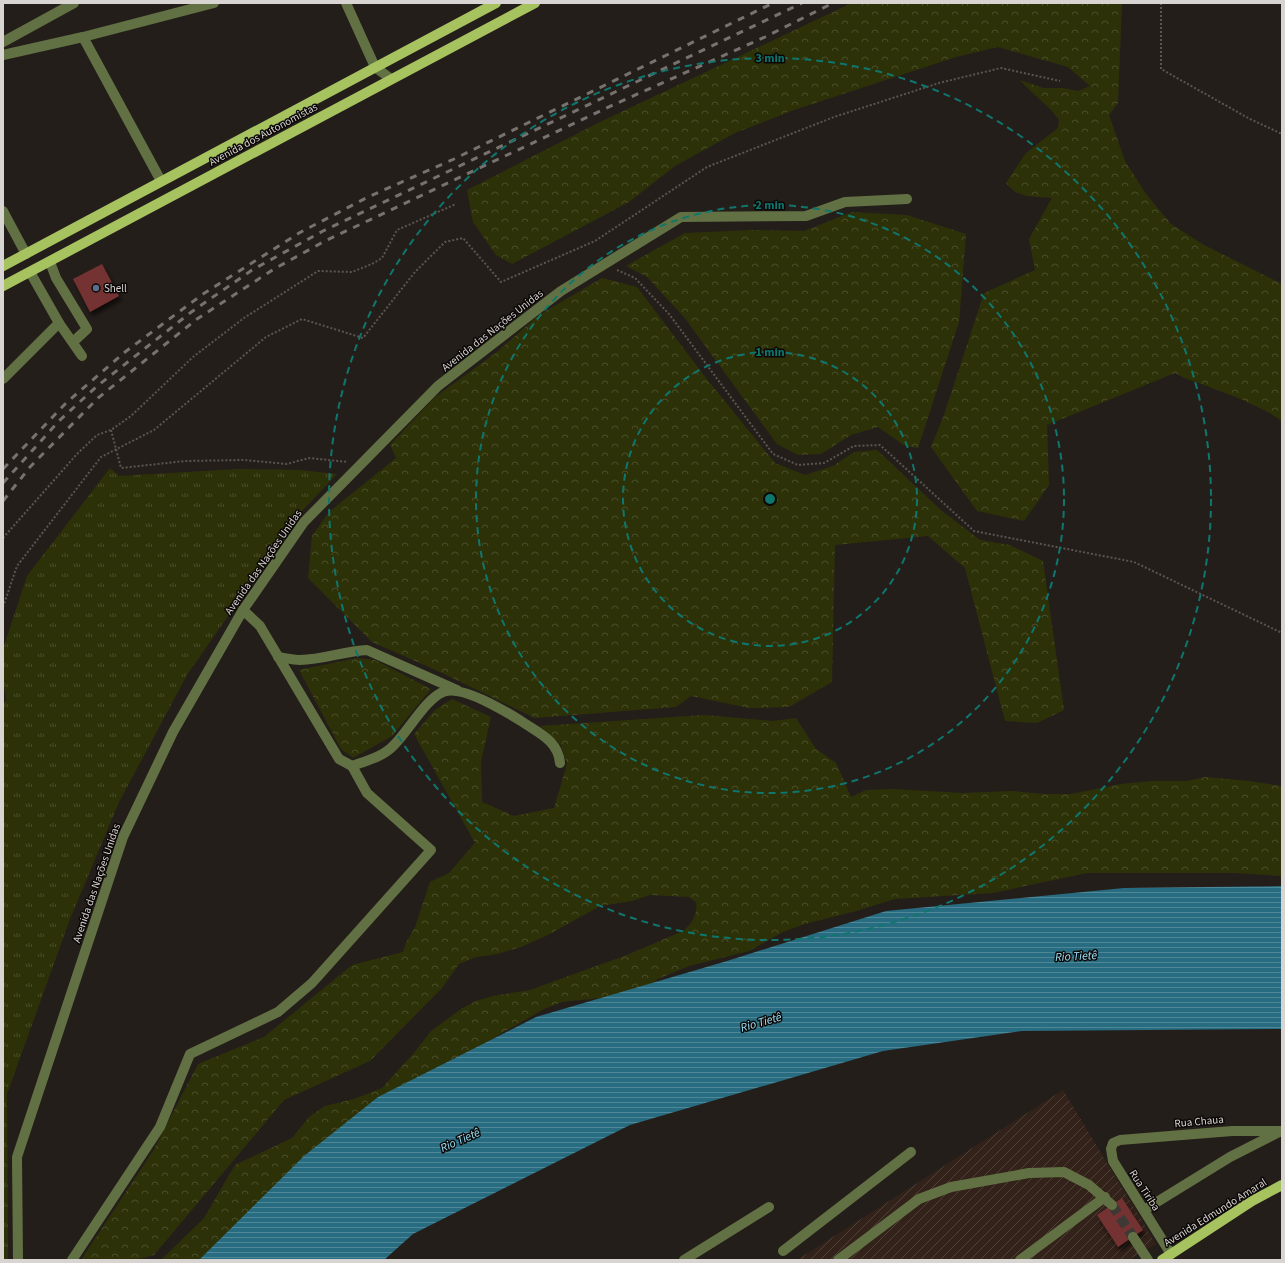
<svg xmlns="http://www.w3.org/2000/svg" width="1285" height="1263" font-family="'Source Sans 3',sans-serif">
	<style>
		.industrial { fill: url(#industrial-furrows) }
		.grass { fill: url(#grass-tufts) }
		.forest { fill: url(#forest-crowns) }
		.water { fill: url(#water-rules) }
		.building { fill: #743131; filter: url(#shadow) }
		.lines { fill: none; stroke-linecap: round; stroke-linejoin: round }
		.minor-tunnel { stroke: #3f3935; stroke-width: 10; stroke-dasharray: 10 5; stroke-linecap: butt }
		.path { stroke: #5b5552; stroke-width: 2; stroke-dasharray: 2 2; stroke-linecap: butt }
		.minor { stroke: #627143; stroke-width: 10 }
		.major { stroke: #a6c360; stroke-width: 10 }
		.rail { stroke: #77726f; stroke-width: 3; stroke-dasharray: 7 7; stroke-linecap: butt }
		.ring { fill: none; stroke: #0f766e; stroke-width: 2; stroke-dasharray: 7 5 }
		.service-dot { fill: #5c6f8a; stroke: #0b0807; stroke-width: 1.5 }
		.labels { text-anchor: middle; stroke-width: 3; stroke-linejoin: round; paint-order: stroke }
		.street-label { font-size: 11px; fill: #d8d4d1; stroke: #0b0807 }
		.poi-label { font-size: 11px; fill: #d8d4d1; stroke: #0b0807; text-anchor: start }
		.water-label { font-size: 12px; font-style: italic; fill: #9de1f8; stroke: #0b0807 }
		.centre { fill: #0f766e; stroke: #0b0807; stroke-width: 2 }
		.ring-label { font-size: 12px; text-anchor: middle; font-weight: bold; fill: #0f766e; stroke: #0b0807; stroke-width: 3; stroke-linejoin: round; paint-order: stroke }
	</style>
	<defs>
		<pattern id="industrial-furrows" width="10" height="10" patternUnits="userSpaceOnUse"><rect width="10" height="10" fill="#322219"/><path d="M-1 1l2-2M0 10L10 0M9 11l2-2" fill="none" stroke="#4f4139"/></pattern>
		<pattern id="grass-tufts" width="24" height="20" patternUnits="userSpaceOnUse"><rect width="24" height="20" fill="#2d3107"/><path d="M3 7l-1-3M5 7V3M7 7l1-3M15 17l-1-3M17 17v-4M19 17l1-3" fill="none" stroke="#4b4e2a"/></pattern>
		<pattern id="forest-crowns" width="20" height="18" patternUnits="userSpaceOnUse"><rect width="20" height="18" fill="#2d3107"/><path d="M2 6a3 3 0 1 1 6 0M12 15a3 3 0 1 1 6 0" fill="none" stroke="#4b4e2a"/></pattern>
		<pattern id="water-rules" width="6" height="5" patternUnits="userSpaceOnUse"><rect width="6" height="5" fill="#276c81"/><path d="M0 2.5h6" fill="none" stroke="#508797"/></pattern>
		<filter id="shadow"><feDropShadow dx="2.5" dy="4.5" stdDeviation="2" flood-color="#0009"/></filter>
	</defs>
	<rect width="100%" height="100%" fill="#241e1a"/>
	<path class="industrial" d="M1063 1090 1156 1244 1129 1260H801L800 1258Z"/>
	<path class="grass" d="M110 468 119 476 238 469 299 470 337 474 299 514 187 675 119 802 70 919 7 1094 8 1260H3V705L6 700 3 679V649L27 576Z"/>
	<g class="forest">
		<path d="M852 3H1122L1118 103 1109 115 1125 161 1146 194 1171 224 1204 245 1282 284V421C1259 405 1230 395 1204 385 1194 381 1184 379 1175 373L1047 425 1049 485 1024 521 977 511 931 447 944 415 984 293 1035 270 1029 239 1052 198C1033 196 1019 199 1006 183L1026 153 1058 128 1059 120C1049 105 1032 94 1020 80L1043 88H1062L1078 91 1090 86 1068 67 998 47 956 57 794 110 735 133 675 166 629 202 512 264 496 255 473 222 467 190 598 123Z"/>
		<path d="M852 212 907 215 966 234 959 322 918 448 905 446 878 427 851 435 821 454 798 455 777 444 684 317 647 277 626 266 685 233 752 230 804 231Z"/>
		<path d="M602 278 637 287 706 378 775 463 805 475 833 466 854 452 877 450 942 511 980 540 1010 545 1043 561 1064 710 1037 723 1005 721 965 568 928 536 835 545 832 682 789 707 749 708 691 696 676 707 535 718 440 672 372 642 308 578 312 536 329 512 396 458 390 445 435 397 497 352 539 315Z"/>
		<path d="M357 658 375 660 431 689 392 736 353 758 341 749 299 670Z"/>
		<path d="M452 699 491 717 481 762 482 802 514 816 554 808 567 764 561 745 540 726 704 715 772 721 796 718 816 749 836 763 851 797 866 790 893 789 963 793 1011 791 1045 794H1071L1121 784 1152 781H1187L1205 777 1249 781 1282 786V876L1235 873H1087L993 893 895 899 856 911 805 924 783 932 749 951 689 966 658 979 649 986 610 997 562 1002 544 1009 485 1043 205 1260H161L204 1218 235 1165 292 1138 309 1117 325 1106 354 1099 382 1088 414 1053 431 1031 461 1009 476 1001 493 996 530 990 627 955 683 931C692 924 698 914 696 902L689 897 650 895 632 901 600 906 546 936 521 947 497 954 476 957 459 964 442 988 370 1061 284 1100 154 1255 135 1260H81L153 1151 198 1064 264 1037 352 965 403 952 406 943 415 927 430 882 449 873 475 843 414 734 435 710Z"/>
	</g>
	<path class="water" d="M1282 886V1029L1022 1031 883 1051 630 1125 413 1234 384 1260H199L304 1156 378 1097 536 1017 727 961 886 911 1124 888Z"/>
	<g class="building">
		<path d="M102 264 119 296 90 312 73 279Z"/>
		<path d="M1122 1198 1143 1230 1118 1247 1097 1215Z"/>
	</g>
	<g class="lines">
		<path class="minor-tunnel" d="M1112 1205 1133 1237"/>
		<g class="path">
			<path d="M1161 3V69L1250 119 1282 134"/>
			<path d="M617 270 635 278 669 314 773 454 798 465 824 463 854 446 880 445 974 531 1134 562 1282 633"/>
			<path d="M111 430 121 468 185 461 244 460 287 464 309 458 348 462"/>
			<path d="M3 538 77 454 97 435 111 430 131 416 193 357 244 318 318 271 352 272 372 264 382 258 397 230 456 204"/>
			<path d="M3 607 17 566 101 457 154 430 266 337 302 319 363 338 415 272 445 242 463 238 501 282 595 241 707 167 834 117 939 83 1001 68 1060 81"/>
		</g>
		<g class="minor">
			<path d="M346 3 375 67 391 79"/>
			<path d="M83 37 161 181"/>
			<path d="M3 42 74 3"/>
			<path d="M3 55 83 37 214 3"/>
			<path d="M3 211 26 254"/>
			<path d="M50 262 56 278 87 329 73 342"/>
			<path d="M30 272 59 323 82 356"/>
			<path d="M3 379 59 323"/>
			<path d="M243 610 260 626 339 759 352 766C366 761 381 757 391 748 407 734 425 699 443 692 461 684 505 711 521 721 538 733 558 740 560 763"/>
			<path d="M278 657C285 658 293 660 300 660 323 660 344 651 367 650L457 690"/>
			<path d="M1144 1210 1230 1157 1279 1132"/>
			<path d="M1133 1237 1148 1260"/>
			<path d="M783 1251 911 1152"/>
			<path d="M1171 1254 1113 1161 1111 1149 1113 1143 1120 1140 1232 1131H1282"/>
			<path d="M18 1260 17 1157 123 837 173 732 243 610 304 522 438 386 561 291 681 217 806 216 845 202 907 199"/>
			<path d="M72 1260 160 1127 190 1054 278 1012 312 983 431 850 367 793 352 766"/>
			<path d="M684 1260 769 1207"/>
			<path d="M838 1260 919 1199 951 1187 1029 1173 1064 1172 1089 1185 1112 1205"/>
			<path d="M1020 1260 1105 1197"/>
		</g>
		<g class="major">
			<path d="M3 266 496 3"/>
			<path d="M3 286 535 3"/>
			<path d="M1162 1260 1252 1201 1282 1185"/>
		</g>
		<g class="rail">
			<path d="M3 469 66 403 125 352 203 294 299 233 368 197 454 159 773 3"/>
			<path d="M3 483 59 421 96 387 190 313 252 270 323 231 802 3"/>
			<path d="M3 501 30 467 98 398 197 319 274 269 325 241 613 105 765 37 833 3"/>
		</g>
	</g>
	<g class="ring">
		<circle cx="770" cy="499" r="147"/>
		<circle cx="770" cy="499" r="294"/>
		<circle cx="770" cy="499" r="441"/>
	</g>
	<circle class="service-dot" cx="96" cy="288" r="4"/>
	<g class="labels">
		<g class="street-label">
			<text transform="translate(263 134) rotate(-28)" y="4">Avenida dos Autonomistas</text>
			<text transform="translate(492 330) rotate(-38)" y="4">Avenida das Nações Unidas</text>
			<text transform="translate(263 562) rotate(-55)" y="4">Avenida das Nações Unidas</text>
			<text transform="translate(96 883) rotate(-71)" y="4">Avenida das Nações Unidas</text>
			<text transform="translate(1199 1121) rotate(-5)" y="4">Rua Chaua</text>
			<text transform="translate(1145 1190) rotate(57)" y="4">Rua Tiriba</text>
			<text transform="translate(1215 1212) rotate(-32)" y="4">Avenida Edmundo Amaral</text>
		</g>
		<g class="poi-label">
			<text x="104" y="292">Shell</text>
		</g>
		<g class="water-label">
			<text transform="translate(1076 956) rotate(-3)" y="4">Rio Tietê</text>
			<text transform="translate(761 1022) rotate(-16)" y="4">Rio Tietê</text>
			<text transform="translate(460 1140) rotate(-24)" y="4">Rio Tietê</text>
		</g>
	</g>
	<circle cx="770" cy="499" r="6" class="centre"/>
	<g class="ring-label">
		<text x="770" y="62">3 min</text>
		<text x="770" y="209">2 min</text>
		<text x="770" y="356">1 min</text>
	</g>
	<rect width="1285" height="1263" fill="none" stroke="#d8d4d1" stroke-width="8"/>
</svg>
